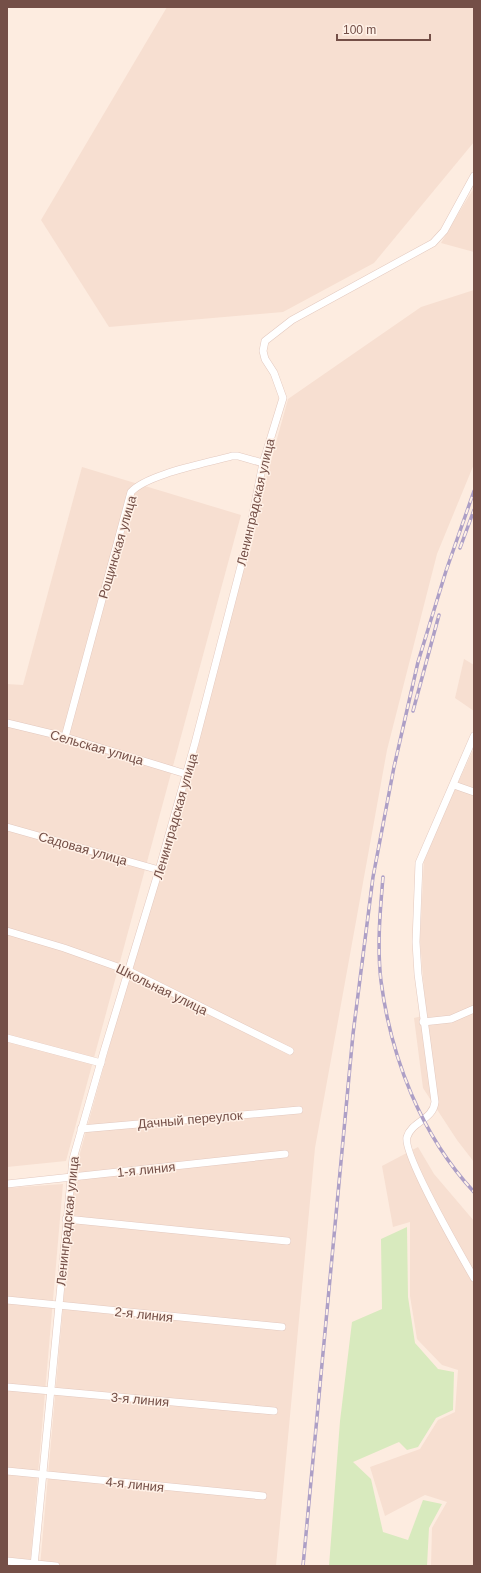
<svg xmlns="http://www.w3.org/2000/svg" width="481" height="1573" font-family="Arial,sans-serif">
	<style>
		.residential { fill: #f7dfd1 }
		.green { fill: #d8eabe }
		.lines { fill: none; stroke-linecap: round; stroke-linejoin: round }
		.minor-casing { stroke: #e3c9bf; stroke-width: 8 }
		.minor { stroke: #fff; stroke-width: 7 }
		.rail-casing { stroke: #ad9fc6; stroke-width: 3.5 }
		.rail { stroke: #fff1e7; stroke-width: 2; stroke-dasharray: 6; stroke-linecap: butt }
		.labels { text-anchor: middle; stroke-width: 3; stroke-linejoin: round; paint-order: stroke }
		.street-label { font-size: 13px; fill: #744f47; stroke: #fff1e7 }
	</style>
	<rect width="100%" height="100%" fill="#fdece0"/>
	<g class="residential">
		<path d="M167 7H474V142L374 263 283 312 109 327 41 220Z"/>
		<path d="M474 188V252L441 243 461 209Z"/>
		<path d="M474 290V464L437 554 387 750 315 1148 276 1566H40L75 1171 288 399 421 307Z"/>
		<path d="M82 467 241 515 66 1161 7 1167V684L23 685Z"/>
		<path d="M464 659 474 665V711L455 698Z"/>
		<path d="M474 748V1162L457 1140 423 1088 414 1018 426 1015 420 941 424 857Z"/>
		<path d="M418 1147 434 1174 474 1221V1566H431L432 1528 447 1502 425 1495 385 1516 370 1467 420 1449 438 1420 455 1412 458 1370 442 1365 417 1339 410 1296V1222L393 1227 382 1166Z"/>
		<path d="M63 1184 30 1566H7V1188Z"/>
	</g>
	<path class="green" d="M407 1227 408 1297 415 1343 438 1369 454 1372 453 1410 436 1418 418 1447 407 1450 399 1442 353 1462 371 1479 383 1532 408 1540 423 1500 442 1504 429 1528 427 1566H329L340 1421 352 1322 382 1309 381 1239Z"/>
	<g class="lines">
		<g class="minor-casing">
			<g id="minor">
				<path d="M7 723 65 737 186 774"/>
				<path d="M474 736 419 863 416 942 418 974 435 1102C433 1120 412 1121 407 1137 402 1153 462 1257 474 1278"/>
				<path d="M65 737 131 492C147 474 208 463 232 456H238L263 463"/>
				<path d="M454 785 474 792"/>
				<path d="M7 827 159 870"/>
				<path d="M7 931 64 948 129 971 290 1051"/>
				<path d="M423 1022 451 1019 474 1009"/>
				<path d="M7 1038 101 1063"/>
				<path d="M81 1129 299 1110"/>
				<path d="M7 1184 285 1154"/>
				<path d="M66 1219 287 1241"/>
				<path d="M7 1300 282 1327"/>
				<path d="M7 1387 274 1411"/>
				<path d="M7 1471 263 1496"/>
				<path d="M7 1561 56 1566"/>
				<path d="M34 1566 73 1159 104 1051 159 870 195 743 248 539 263 463 283 398 274 373 265 359 263 351 265 341 292 320 433 243 444 231 474 176"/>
			</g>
		</g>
		<use href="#minor" class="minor"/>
		<g class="rail-casing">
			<g id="rail">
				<path d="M460 548 474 510"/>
				<path d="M413 711 439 615"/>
				<path d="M383 877C380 912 377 947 381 981 391 1058 421 1135 474 1192"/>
				<path d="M303 1566 353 1034 373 877 394 767 418 662 446 571 474 491"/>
			</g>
		</g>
		<use href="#rail" class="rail"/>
	</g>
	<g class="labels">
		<g class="street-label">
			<text transform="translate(255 502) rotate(-77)" y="5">Ленинградская улица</text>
			<text transform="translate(117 547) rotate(-74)" y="5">Рощинская улица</text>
			<text transform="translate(97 747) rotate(16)" y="5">Сельская улица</text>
			<text transform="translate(175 816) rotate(-74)" y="5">Ленинградская улица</text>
			<text transform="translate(83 848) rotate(16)" y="5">Садовая улица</text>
			<text transform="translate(162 989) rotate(26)" y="5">Школьная улица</text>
			<text transform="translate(190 1119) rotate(-5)" y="5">Дачный переулок</text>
			<text transform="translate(146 1169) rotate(-6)" y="5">1-я линия</text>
			<text transform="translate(67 1221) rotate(-84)" y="5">Ленинградская улица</text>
			<text transform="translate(144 1314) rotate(6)" y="5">2-я линия</text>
			<text transform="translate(140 1399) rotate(5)" y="5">3-я линия</text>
			<text transform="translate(135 1484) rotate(6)" y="5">4-я линия</text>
		</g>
	</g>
	<rect width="481" height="1573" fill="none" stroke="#744f47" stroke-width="16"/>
	<path d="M337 34v6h93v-6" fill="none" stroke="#744f47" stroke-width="2"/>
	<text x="343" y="34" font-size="12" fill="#744f47" stroke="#fff1e7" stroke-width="3" paint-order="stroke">100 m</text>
</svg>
